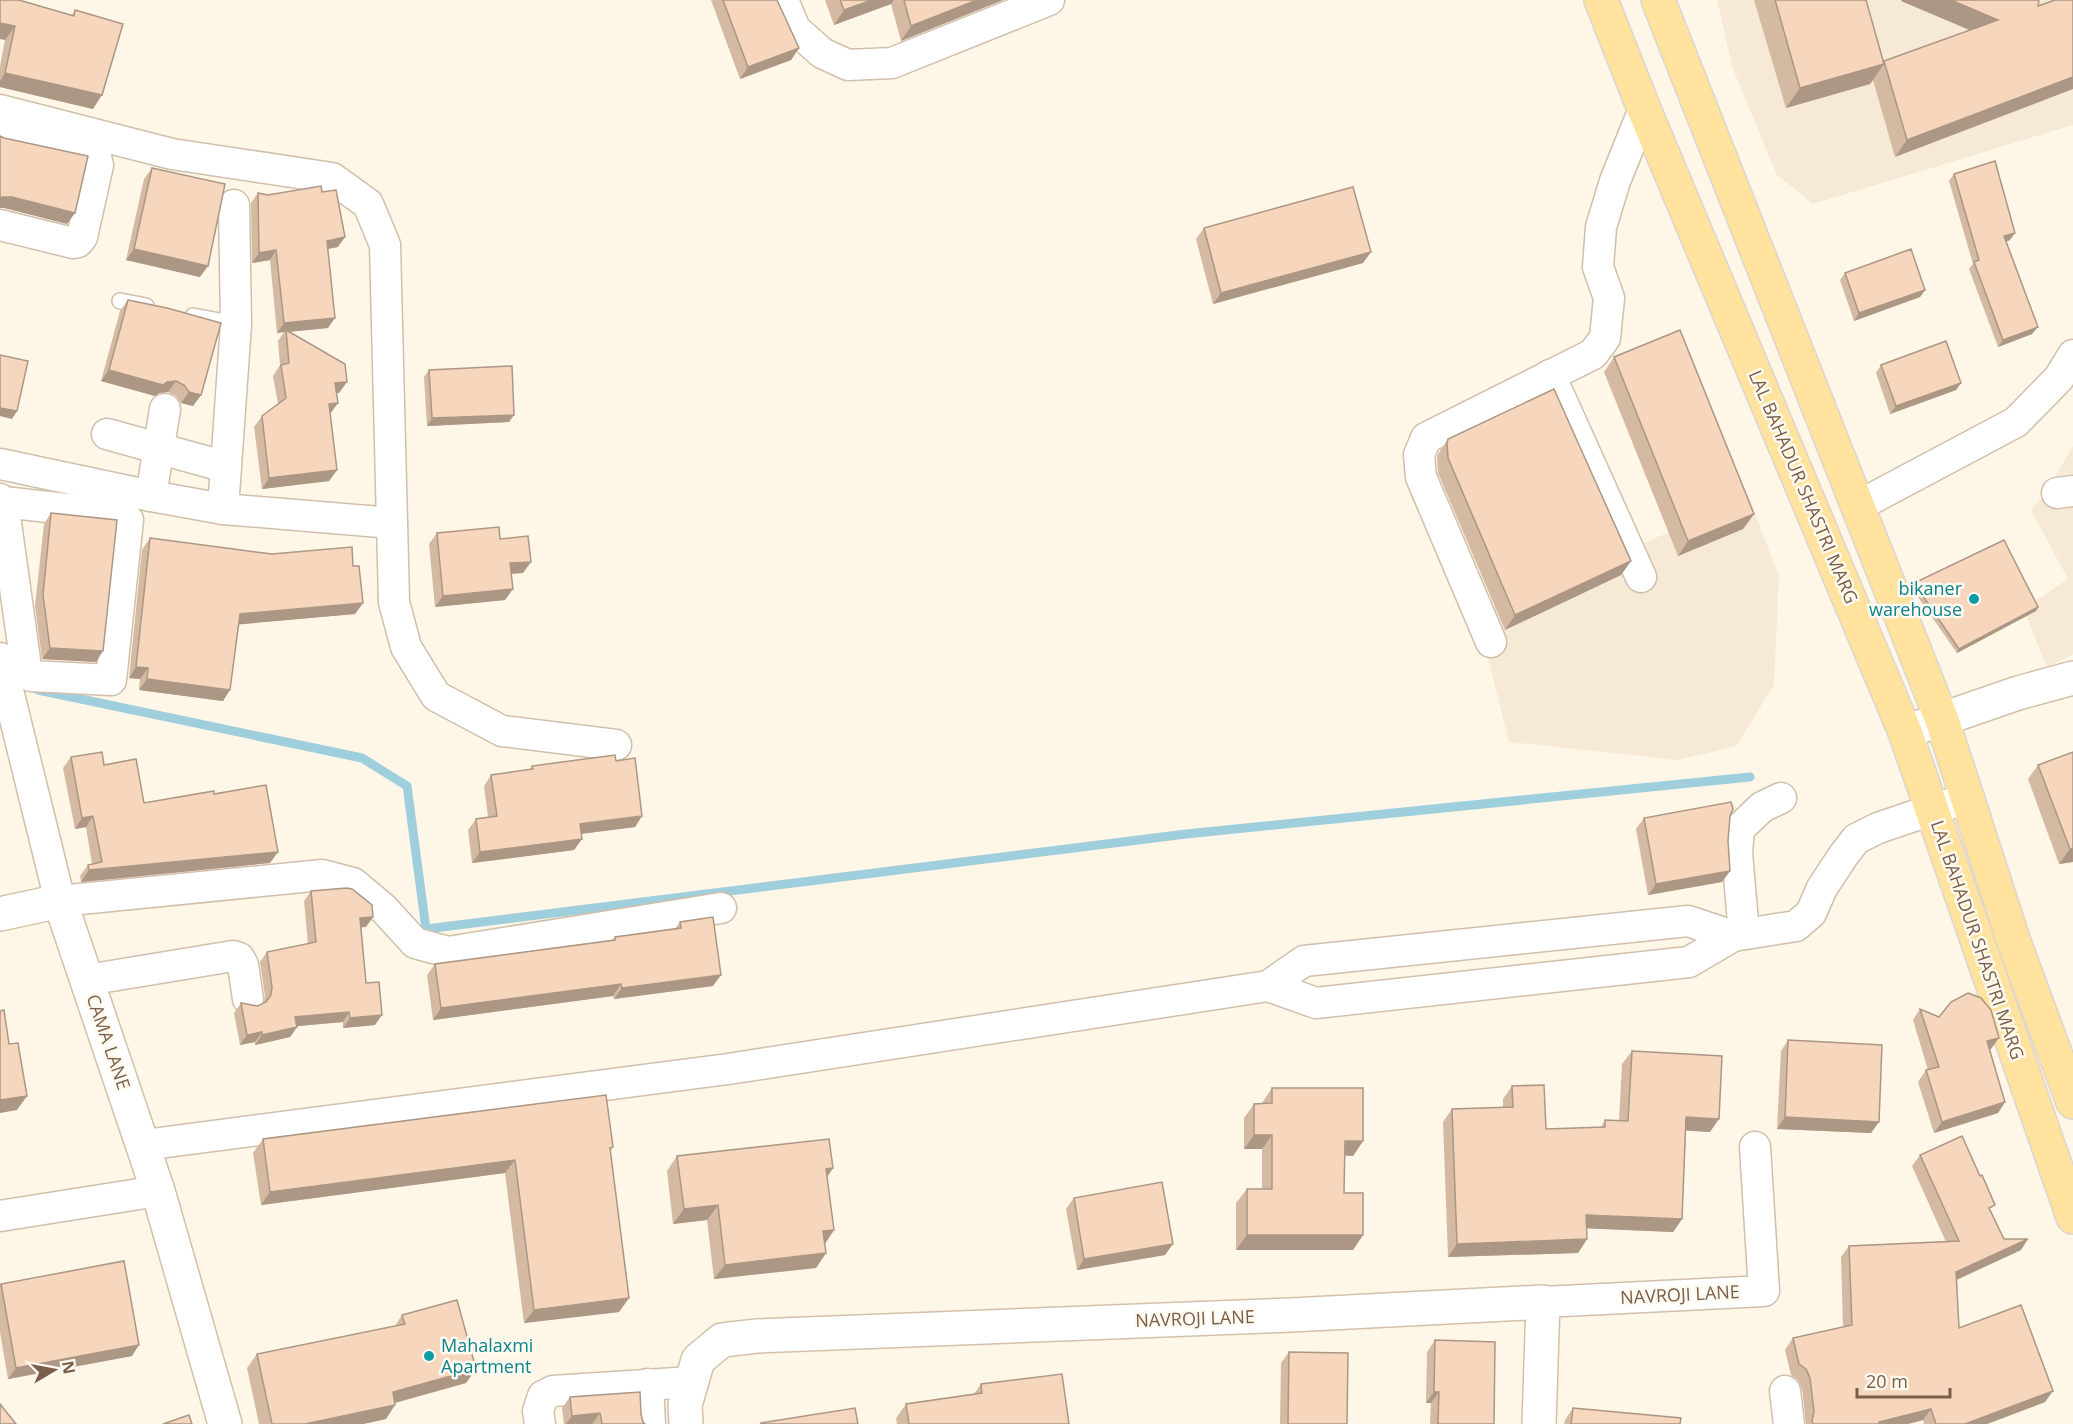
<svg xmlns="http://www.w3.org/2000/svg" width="2073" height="1424" font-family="'Open Sans',sans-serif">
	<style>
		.residential { fill: #f6e9d5 }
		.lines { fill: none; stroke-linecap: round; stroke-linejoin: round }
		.stream { stroke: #9fcedc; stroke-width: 9 }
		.lane-casing { stroke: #d1bfab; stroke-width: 18 }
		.street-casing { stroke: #d1bfab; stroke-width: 33 }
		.secondary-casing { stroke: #d4c0a9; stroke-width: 36 }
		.primary-casing { stroke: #dcd5d0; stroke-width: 36 }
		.lane { stroke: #fff; stroke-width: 15 }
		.street { stroke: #fff; stroke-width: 30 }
		.secondary { stroke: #fff; stroke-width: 33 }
		.primary { stroke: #ffe29d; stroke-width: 33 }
		.wall { fill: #d4b9a3 }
		.shaded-wall { fill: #ac9684 }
		.building { fill: #f6d7bd; stroke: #ac9684; stroke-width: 1.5 }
		.culture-dot { fill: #0f9aa8; stroke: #fffaef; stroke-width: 2 }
		.labels { text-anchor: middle; stroke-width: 5; stroke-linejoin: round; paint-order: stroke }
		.street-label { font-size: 18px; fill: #7a5e49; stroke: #fffaef }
		.culture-label { font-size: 18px; fill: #0d838f; stroke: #fffaef; text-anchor: end }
	</style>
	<rect width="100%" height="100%" fill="#fef7e7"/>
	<g class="residential">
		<path d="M1717 0H2073V125L1813 204 1777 175 1733 69Z"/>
		<path d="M2073 446V654L2047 667 2023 609 2068 579 2031 510 2045 494Z"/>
		<path d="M1749 498 1779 576 1774 685 1736 746 1678 760 1509 742 1477 614Z"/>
	</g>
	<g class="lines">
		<path class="stream" d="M38 690 362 758 407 786 426 929 1186 834 1750 777"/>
		<g class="lane-casing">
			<g id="lane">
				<path d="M120 301 146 306"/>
				<path d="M193 316 236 324"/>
			</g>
		</g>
		<g class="street-casing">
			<g id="street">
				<path d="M783 0 795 29 822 53 848 65 892 63 1049 0"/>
				<path d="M0 110 172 154 332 178 368 204 385 245 394 602 406 647 436 696 502 731 616 745"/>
				<path d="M0 132 95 153 98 165 82 237 78 242 73 243 0 225"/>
				<path d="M1550 375 1641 577"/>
				<path d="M107 434 226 467"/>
				<path d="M0 464 151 496 223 509 392 523"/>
				<path d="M2057 493 2073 491"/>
				<path d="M151 496 165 409"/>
				<path d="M0 499 3 502 121 515 128 520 111 680 31 676 26 668 24 652 3 502"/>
				<path d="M1858 506 2016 422 2059 378 2073 355"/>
				<path d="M223 509 236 324 234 205"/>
				<path d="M1491 642 1421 477 1419 455 1426 438 1593 354 1605 338 1609 298 1598 267 1601 227 1615 181 1644 109"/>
				<path d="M0 658 60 901 322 875 353 883 384 909 415 943 448 952 721 908"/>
				<path d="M1744 934 1737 853 1739 829 1762 807 1781 798"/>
				<path d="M87 980 233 956 239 958 243 965 248 999"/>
				<path d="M1268 986 1316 1003 1689 962 1733 936"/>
				<path d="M144 1145 728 1069 1268 986 1304 961 1688 921 1733 936 1796 926 1811 913 1822 888 1843 856 1856 839 1878 828 1967 798"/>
				<path d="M0 1216 158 1191"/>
				<path d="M1543 1302 1764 1291 1755 1147"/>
				<path d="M648 1384 650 1424"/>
				<path d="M1785 1391 1789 1424"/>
				<path d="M540 1424 538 1411 543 1396 553 1391 692 1382"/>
			</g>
		</g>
		<g class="secondary-casing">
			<g id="secondary">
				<path d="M1905 732 2018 693 2073 678"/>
				<path d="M0 914 60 901 158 1191 225 1424"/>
				<path d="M686 1424 685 1405 698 1360 722 1340 757 1336 1291 1315 1543 1302 1539 1424"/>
			</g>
		</g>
		<g class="primary-casing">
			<g id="primary">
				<path d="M1601 0 1644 109 1905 732 2073 1217"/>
				<path d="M1658 0 1942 720 2014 942 2073 1102"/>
			</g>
		</g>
		<use href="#lane" class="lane"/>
		<use href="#street" class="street"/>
		<use href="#secondary" class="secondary"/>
		<use href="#primary" class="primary"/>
	</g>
	<g class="wall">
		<path d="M0 0 72 15 75 10 93 109 0 87V66L5 40Z"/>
		<path d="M711 0H777L799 48 791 60 740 79Z"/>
		<path d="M825 0H1003L901 41 891 4 834 25Z"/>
		<path d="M1754 0H1866L1884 62 1970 30 1901 0H2039L1895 157 1873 80 1870 84 1786 108Z"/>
		<path d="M152 168 200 277 126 260 144 179Z"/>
		<path d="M1954 174 2010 240 2006 242 2032 334 1998 347 1969 269 1973 264 1949 181Z"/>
		<path d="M322 192 338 247 328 249V328L289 332 339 393H336L330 413 337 470 329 481 262 489 254 427 262 416 278 404 273 376 280 365 278 341 284 332 277 333 270 260 252 263 251 203 258 193 268 195Z"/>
		<path d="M1204 228 1363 263 1213 304 1196 239Z"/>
		<path d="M1845 273 1925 290 1920 297 1854 321 1840 280Z"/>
		<path d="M128 300 201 395 193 406 181 403 176 396 168 392 159 393 155 396 101 381 120 311Z"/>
		<path d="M1614 357 1754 514 1743 529 1678 556 1604 372Z"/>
		<path d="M1881 365 1961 383 1956 390 1890 414 1876 373Z"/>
		<path d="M429 370 509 422 427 426 424 377Z"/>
		<path d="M1448 439 1631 561 1621 575 1505 630 1438 473 1437 458 1438 454Z"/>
		<path d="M51 513 96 662 42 659 35 606 44 524Z"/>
		<path d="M437 533 500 539 523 573 512 574 505 600 435 607 429 544Z"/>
		<path d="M150 538 363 603 355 614 239 624 223 701 139 690 140 679 129 678 142 550Z"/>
		<path d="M1914 583 2038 607 2036 611 1957 653 1911 587Z"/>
		<path d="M2073 752V862L2059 864 2028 779 2038 765Z"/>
		<path d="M71 757 104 765 144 803 214 794 270 863 81 882 80 876 88 865 92 864 86 827 75 829 63 768Z"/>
		<path d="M616 761 642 816 635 827 581 834 582 839 574 850 472 863 468 830 476 819 488 817 484 786 491 775 529 770 532 766Z"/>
		<path d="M1730 816 1728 841 1730 871 1722 882 1648 895 1636 829 1644 818Z"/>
		<path d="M311 891 366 927H361L366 983 375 1025 343 1028V1022L297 1026V1027L290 1037 255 1045V1042L240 1045 234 1013 241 1003 258 1006 264 1003 265 996 260 962 267 952 308 944 304 901Z"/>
		<path d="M680 922 713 986 614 999 613 996 433 1020 427 975 435 964 612 940 615 937 675 929Z"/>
		<path d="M1920 1009 1991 1049 1989 1050 2005 1102 1998 1113 1934 1133 1918 1082 1926 1070H1928L1913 1020Z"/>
		<path d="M1788 1040 1871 1133 1777 1129 1781 1051Z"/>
		<path d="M1632 1051 1710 1132 1686 1130 1682 1219 1673 1232 1587 1228V1239L1578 1253 1448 1257 1443 1122 1452 1109 1503 1107V1099L1512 1086 1546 1129 1601 1127 1605 1120 1619 1121 1622 1064Z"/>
		<path d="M1272 1088 1363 1141 1353 1156 1345 1155 1344 1193 1363 1235 1353 1250H1236V1203L1247 1189H1262V1149H1244V1118L1254 1104 1262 1103Z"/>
		<path d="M263 1139 613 1147 610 1151 629 1298 619 1312 524 1323 505 1173 261 1205 253 1153Z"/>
		<path d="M1920 1155 1991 1211 2004 1239 2021 1250 1957 1280 1959 1328 2045 1402 1987 1424H1924L1923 1420 1908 1424H1806L1802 1389 1798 1380 1791 1375 1785 1350 1793 1338 1843 1327 1841 1257 1849 1246 1946 1242 1912 1166Z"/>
		<path d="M677 1156 833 1168 827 1177 834 1230 825 1244 826 1253 816 1268 714 1279 707 1220 673 1224 667 1171Z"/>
		<path d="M1074 1198 1165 1255 1077 1270 1066 1209Z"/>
		<path d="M1 1284 132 1356 8 1379 0 1332V1285Z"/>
		<path d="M402 1315 466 1383 395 1403 386 1419 363 1424H259L247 1368 257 1354 395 1326Z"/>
		<path d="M1435 1340 1494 1424H1430L1431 1403H1426L1427 1352Z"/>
		<path d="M1289 1352 1347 1424H1280L1281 1363Z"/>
		<path d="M981 1384 1069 1424H897L896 1418 906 1404 974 1394Z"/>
		<path d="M570 1397 641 1414 643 1422 645 1424H564L562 1408Z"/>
		<path d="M1573 1408 1680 1424H1564L1565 1420Z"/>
	</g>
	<g class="shaded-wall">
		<path d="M872 0H894L891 4 834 25 844 10Z"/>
		<path d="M977 0H1003L901 41 911 26Z"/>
		<path d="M1902 0H1951L1998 20 1986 37 1901 1Z"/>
		<path d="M0 23 15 26 5 40 0 39Z"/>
		<path d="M799 48 791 60 740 79 748 67Z"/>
		<path d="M1884 64 1870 84 1786 108 1800 88Z"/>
		<path d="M5 73 102 95 93 109 0 87V81Z"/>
		<path d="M2073 77V89L1895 157 1907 140Z"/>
		<path d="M2 197H12L75 213 67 224 4 208H0V200Z"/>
		<path d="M2015 233 2010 240 1999 244 2004 236Z"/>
		<path d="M345 237 338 247 320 250 327 241Z"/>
		<path d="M134 249 208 266 200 277 126 260Z"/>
		<path d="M276 250 270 260 252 263 259 253Z"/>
		<path d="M1371 252 1363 263 1213 304 1221 293Z"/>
		<path d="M1925 290 1920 297 1854 321 1859 313Z"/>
		<path d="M335 318 328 328 286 332V330L284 332 277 333 284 323Z"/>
		<path d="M2038 327 2032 334 1998 347 2003 340Z"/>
		<path d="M109 370 176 381 168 392 159 393 155 396 101 381Z"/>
		<path d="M347 382 339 393 327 394 335 383Z"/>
		<path d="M1961 383 1956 390 1890 414 1896 406Z"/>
		<path d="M189 392 201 395 193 406 181 403Z"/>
		<path d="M338 403 330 414 329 404Z"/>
		<path d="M0 408 17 411 12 419 0 416Z"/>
		<path d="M514 415 509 422 427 426 432 418Z"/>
		<path d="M337 470 329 481 262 489 269 478Z"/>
		<path d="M1754 514 1743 529 1678 556 1688 541Z"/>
		<path d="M1631 561 1621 575 1505 630 1515 615Z"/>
		<path d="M531 562 523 573 503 574 510 563Z"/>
		<path d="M513 589 505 600 435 607 443 596Z"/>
		<path d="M363 603 355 614 233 625 240 614Z"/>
		<path d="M2038 607 2036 611 1957 653 1959 649Z"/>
		<path d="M50 648 103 651 96 662 42 659Z"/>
		<path d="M136 667 148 668 140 679 129 678Z"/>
		<path d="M147 679 230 690 223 701 139 690Z"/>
		<path d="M93 816 86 827 75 829 82 818Z"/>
		<path d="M642 816 635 827 572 835 580 824Z"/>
		<path d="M582 839 574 850 472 863 480 852Z"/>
		<path d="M2070 849H2073V862L2059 864Z"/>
		<path d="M278 852 270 863 81 882 89 870Z"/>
		<path d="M1730 871 1722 882 1648 895 1656 884Z"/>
		<path d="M373 917 366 927 353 928 360 918Z"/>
		<path d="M721 975 713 986 614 999 622 988Z"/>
		<path d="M621 984 613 996 433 1020 441 1008Z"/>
		<path d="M349 1012 343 1022 288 1027 295 1017Z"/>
		<path d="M382 1015 375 1025 343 1028 350 1018Z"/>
		<path d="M297 1027 290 1037 255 1045 262 1035Z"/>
		<path d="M262 1032 255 1042 240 1045 247 1035Z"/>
		<path d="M1999 1038 1991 1049 1979 1053 1987 1041Z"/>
		<path d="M27 1096 17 1110 0 1113V1100Z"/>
		<path d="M2005 1102 1998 1113 1934 1133 1942 1122Z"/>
		<path d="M1686 1117 1719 1119 1710 1132 1677 1130Z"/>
		<path d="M1785 1117 1879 1122 1871 1133 1777 1129Z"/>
		<path d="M1254 1135H1272L1262 1149H1244Z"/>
		<path d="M1345 1141H1363L1353 1156 1334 1155Z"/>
		<path d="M515 1160 505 1173 261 1205 270 1192Z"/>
		<path d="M833 1168 823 1183 826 1169Z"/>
		<path d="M718 1205 707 1220 673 1224 684 1209Z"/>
		<path d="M1586 1215 1682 1219 1673 1232 1577 1228Z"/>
		<path d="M834 1230 824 1245 823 1231Z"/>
		<path d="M1247 1235H1363L1353 1250H1236Z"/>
		<path d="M1587 1239 1578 1253 1448 1257 1457 1244Z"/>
		<path d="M2028 1239 2021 1250 1949 1283 1956 1272Z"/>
		<path d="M1173 1244 1165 1255 1077 1270 1084 1259Z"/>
		<path d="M826 1253 816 1268 714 1279 725 1265Z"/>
		<path d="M629 1298 619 1312 524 1323 534 1310Z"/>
		<path d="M139 1345 132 1356 8 1379 16 1368Z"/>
		<path d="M476 1369 466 1383 383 1406 393 1392Z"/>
		<path d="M2053 1391 2045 1402 1987 1424H1965Z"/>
		<path d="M1434 1392H1439L1431 1403H1426Z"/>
		<path d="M395 1405 386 1419 363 1424H305Z"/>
		<path d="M1931 1409 1923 1420 1908 1424H1877L1879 1422Z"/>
		<path d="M600 1413 592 1424H566L572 1416Z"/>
	</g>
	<g class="building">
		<path d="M0 0H19L74 16 75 10 123 24 102 95 5 73 15 26 0 23Z"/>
		<path d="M723 0H777L799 48 748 67Z"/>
		<path d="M840 0H872L844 10Z"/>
		<path d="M904 0H977L911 26Z"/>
		<path d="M1775 0H1866L1884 64 1800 88Z"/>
		<path d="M1951 0H2039L2038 6 2055 0H2073V77L1907 140 1884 61 1998 20Z"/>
		<path d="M0 136 4 138 88 156 75 213 12 197H2L0 200Z"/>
		<path d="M1995 161 2015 233 2004 236 2038 327 2003 340 1974 262 1979 260 1954 174Z"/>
		<path d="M152 168 225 184 208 266 134 249Z"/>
		<path d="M321 186 322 192 336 190 345 237 327 241 335 318 284 323 276 250 259 253 258 193 268 195Z"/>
		<path d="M1353 187 1371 252 1221 293 1204 228Z"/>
		<path d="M1911 249 1925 290 1859 313 1845 273Z"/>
		<path d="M128 300 167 308 221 323 201 395 189 392 184 385 176 381 167 382 163 385 109 370Z"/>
		<path d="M286 330 345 364 347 382 335 383 338 403 329 404 337 470 269 478 262 416 286 398 281 365 289 363Z"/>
		<path d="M1680 330 1754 514 1688 541 1614 357Z"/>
		<path d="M1946 341 1961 383 1896 406 1881 365Z"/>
		<path d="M0 355 28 361 17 411 0 408Z"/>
		<path d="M512 366 514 415 432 418 429 370Z"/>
		<path d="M1554 389 1631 561 1515 615 1448 458 1447 443 1448 439Z"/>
		<path d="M51 513 117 520 103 651 50 648 43 595Z"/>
		<path d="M499 527 500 539 528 536 531 562 510 563 513 589 443 596 437 533Z"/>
		<path d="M150 538 272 554 352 547 353 566H359L363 603 240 614 230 690 147 679 148 668 136 667Z"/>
		<path d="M2004 540 2038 607 1959 649 1914 583Z"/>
		<path d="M102 752 104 765 136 759 144 803 214 791V794L266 785 278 852 89 870 88 865 102 862 93 816 82 818 71 757Z"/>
		<path d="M2073 752V849H2070L2038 765Z"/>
		<path d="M615 755 616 761 635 758 642 816 580 824 582 839 480 852 476 819 497 816 491 775 533 769 532 766Z"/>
		<path d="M1731 802 1733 809 1730 816 1728 841 1730 871 1656 884 1644 818Z"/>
		<path d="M347 888 352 889 372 905 373 917 360 918 366 983 379 982 382 1015 350 1018 349 1012 295 1017 297 1027 262 1035V1032L247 1035 241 1003 258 1006 266 1002 271 995 272 987 267 952 316 942 311 891Z"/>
		<path d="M713 917 721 975 622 988 621 984 441 1008 435 964 615 940V937L681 928 680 922Z"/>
		<path d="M1968 993 1981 998 1991 1010 1999 1038 1987 1041 2005 1102 1942 1122 1926 1070 1939 1067 1920 1009 1939 1017 1951 1002Z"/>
		<path d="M4 1010 9 1044 18 1043 27 1096 0 1100V1011Z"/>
		<path d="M1788 1040 1882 1045 1879 1122 1785 1117Z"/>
		<path d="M1632 1051 1722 1056 1719 1119 1686 1117 1682 1219 1586 1215 1587 1239 1457 1244 1452 1109 1513 1107 1512 1086 1544 1085 1546 1129 1605 1127V1120L1628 1121Z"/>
		<path d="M1272 1088H1363V1141H1345L1344 1193H1363V1235H1247V1189H1272V1135H1254V1104L1272 1103Z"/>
		<path d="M606 1095 613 1147 610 1148 629 1298 534 1310 515 1160 270 1192 263 1139Z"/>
		<path d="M1962 1136 1980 1176 1982 1175 1995 1205 1989 1208 2004 1239H2028L1956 1272 1959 1328 2021 1305 2053 1391 1965 1424H1936L1931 1409 1879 1422V1424H1813L1812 1421 1814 1411 1810 1378 1806 1369 1799 1364 1793 1338 1852 1325 1849 1246 1959 1241 1920 1155Z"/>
		<path d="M829 1139 833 1168 826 1169 834 1230 823 1231 826 1253 725 1265 718 1205 684 1209 677 1156Z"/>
		<path d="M1162 1182 1173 1244 1084 1259 1074 1198Z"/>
		<path d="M124 1261 139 1345 16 1368 1 1284Z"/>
		<path d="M457 1300 476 1369 393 1392 395 1405 305 1424H272L257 1354 405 1324 402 1315Z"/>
		<path d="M1435 1340 1495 1342 1494 1424H1438L1439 1392H1434Z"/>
		<path d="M1289 1352 1348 1353 1347 1424H1288Z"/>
		<path d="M1062 1374 1069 1424H909L906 1404 982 1393 981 1384Z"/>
		<path d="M640 1392 641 1414 643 1422 645 1424H602L600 1413 572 1416 570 1397Z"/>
		<path d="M0 1404 16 1424H0Z"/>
		<path d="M855 1408 858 1424H761V1423Z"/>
		<path d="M1573 1408 1681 1418 1680 1424H1571Z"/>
		<path d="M189 1415 192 1424H163Z"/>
	</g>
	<g class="culture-dot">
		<circle cx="1974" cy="599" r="6"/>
		<circle cx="429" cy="1356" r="6"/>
	</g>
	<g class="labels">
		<g class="street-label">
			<text transform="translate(1803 487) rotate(67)" y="6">LAL BAHADUR SHASTRI MARG</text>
			<text transform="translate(1977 940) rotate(71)" y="6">LAL BAHADUR SHASTRI MARG</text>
			<text transform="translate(108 1042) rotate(71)" y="6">CAMA LANE</text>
			<text transform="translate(1680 1295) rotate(-3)" y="6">NAVROJI LANE</text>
			<text transform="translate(1195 1319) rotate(-2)" y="6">NAVROJI LANE</text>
		</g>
		<g class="culture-label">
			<text x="1962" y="595">bikaner<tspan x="1962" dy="21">warehouse</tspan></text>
			<text x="441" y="1352" text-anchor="start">Mahalaxmi<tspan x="441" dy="21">Apartment</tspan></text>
		</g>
	</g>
	<g transform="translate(54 1370) rotate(80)" stroke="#fffaef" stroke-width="4.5" paint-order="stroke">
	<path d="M0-4.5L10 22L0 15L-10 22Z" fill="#7a5e49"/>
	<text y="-9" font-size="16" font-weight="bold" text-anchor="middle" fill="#7a5e49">N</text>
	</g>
	<path d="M1857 1388v9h93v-9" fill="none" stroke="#7a5e49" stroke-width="3"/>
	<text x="1866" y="1388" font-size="18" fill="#7a5e49" stroke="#fffaef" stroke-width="4.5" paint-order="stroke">20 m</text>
</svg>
